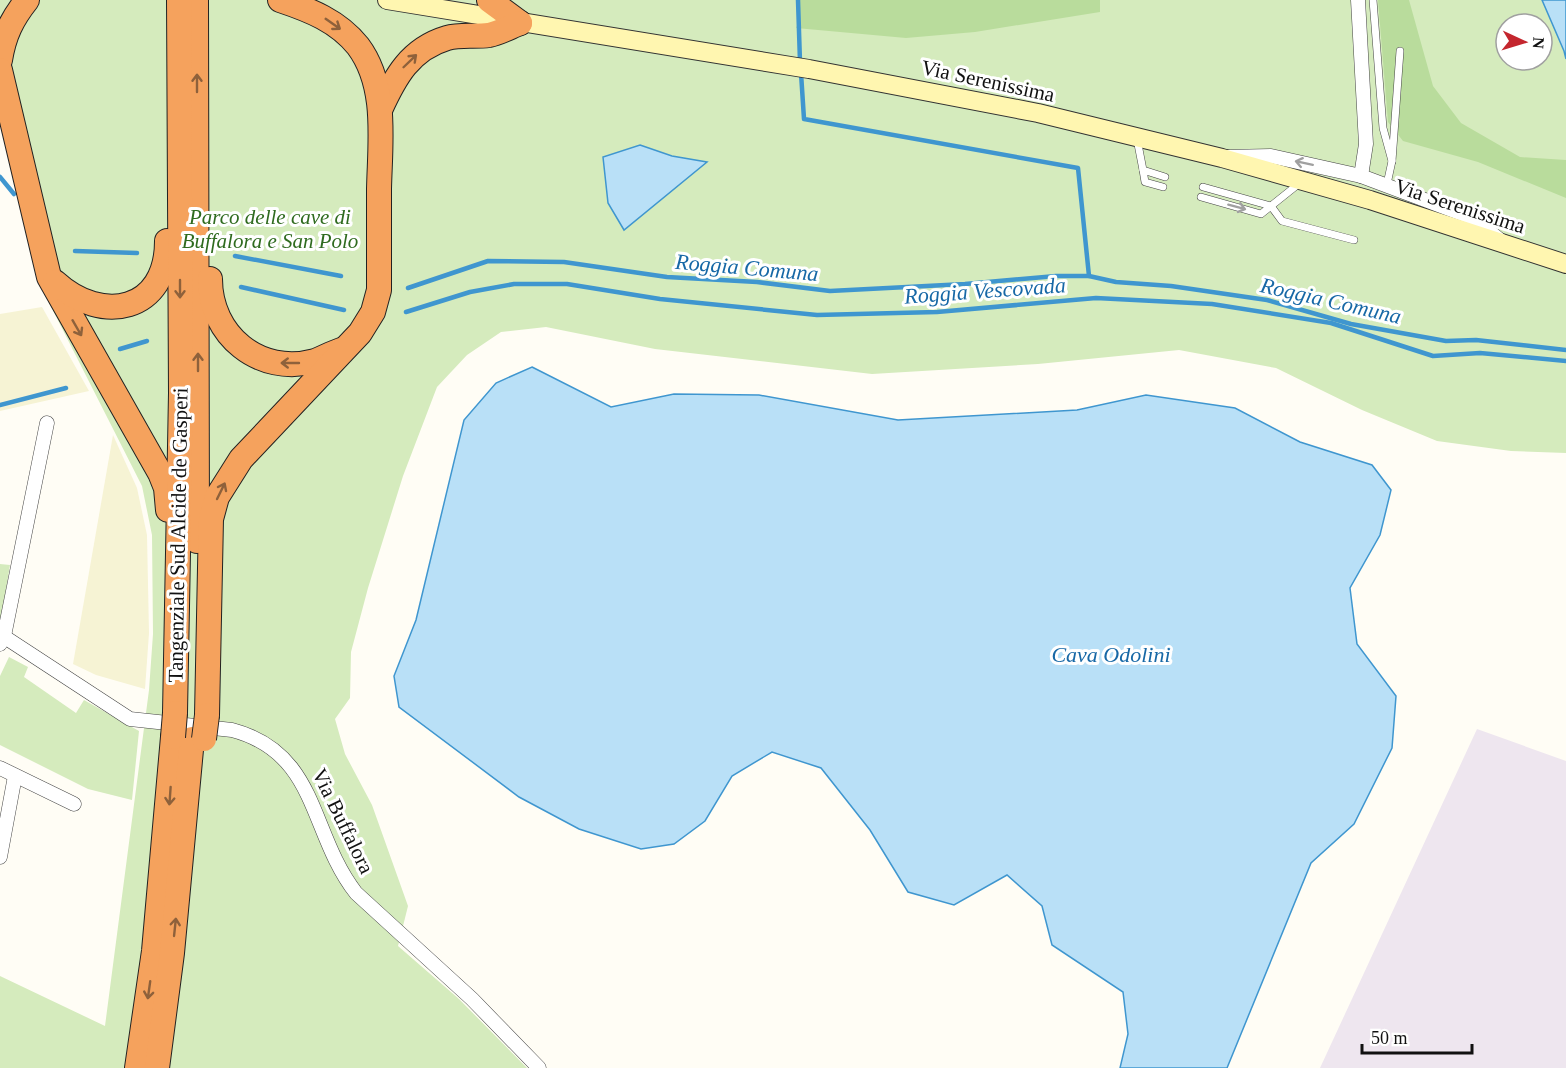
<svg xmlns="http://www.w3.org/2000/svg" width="1566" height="1068" font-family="'Times New Roman',serif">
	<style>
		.industrial { fill: #eee6ef }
		.farmland { fill: #f6f3d4 }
		.green { fill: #d5ebbd; fill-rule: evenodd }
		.forest { fill: #b9dc9c }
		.water { fill: #b9e0f7; stroke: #3f96cf; stroke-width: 1.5 }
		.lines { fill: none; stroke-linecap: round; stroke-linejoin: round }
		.stream { stroke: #3f96cf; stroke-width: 4.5 }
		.lane-casing { stroke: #444; stroke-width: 8 }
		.street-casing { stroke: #444; stroke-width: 15 }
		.secondary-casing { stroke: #333; stroke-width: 20 }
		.highway-casing { stroke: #222; stroke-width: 26 }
		.lane { stroke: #fff; stroke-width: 7 }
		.street { stroke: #fff; stroke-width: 14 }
		.secondary { stroke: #fff6b0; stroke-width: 18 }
		.highway { stroke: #f5a25d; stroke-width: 24 }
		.highway-bridge-casing { stroke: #222; stroke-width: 26; stroke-linecap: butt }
		.highway-bridge { stroke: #f5a25d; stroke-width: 24 }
		.oneway { stroke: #8e613b }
		.oneway2 { stroke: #a0a0a0 }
		.labels { text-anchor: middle; stroke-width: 6; stroke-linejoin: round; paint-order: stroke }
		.street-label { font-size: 21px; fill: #111; stroke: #fff }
		.park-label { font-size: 21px; font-style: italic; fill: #2f6b1f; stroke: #fff }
		.water-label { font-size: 22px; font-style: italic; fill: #1768a6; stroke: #fff }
	</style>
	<rect width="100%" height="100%" fill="#fffdf5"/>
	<path class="industrial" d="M1477 729 1566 761V1068H1320Z"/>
	<g class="farmland">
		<path d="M42 307 89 391 0 411V314Z"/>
		<path d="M113 435 137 488 147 535 149 633 145 689 96 675 73 664Z"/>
	</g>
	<g class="green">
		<path d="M0 0H1566V453L1511 451 1437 441 1362 410 1276 368 1179 350 1038 364 872 374 655 349 546 327 501 332 467 355 437 387 403 476 368 588 351 652 350 698 335 719 345 754 372 805 408 906 398 946 459 999 527 1068H0V976L105 1026 149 690 153 634 152 535 142 486 39 283 0 119ZM1506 24H1542V60H1506Z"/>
		<path d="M0 564 10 565 1 621 0 620Z"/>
		<path d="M9 657 28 667 24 677 76 713 84 700 139 731 132 800 88 789 0 745V676Z"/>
	</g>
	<g class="forest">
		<path d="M800 0H1100V12L975 32 906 38 796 28 800 19Z"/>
		<path d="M1378 0H1409L1433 86 1461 123 1520 157 1566 160V198L1478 162 1403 141 1388 122Z"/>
	</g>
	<g class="water">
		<path d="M1542 0H1566V59L1564 51Z"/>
		<path d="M640 145 672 156 707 162 624 230 608 203 603 157Z"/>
		<path d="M532 367 611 407 674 394 759 395 898 420 1077 410 1146 395 1235 408 1300 442 1372 465 1391 490 1380 535 1350 588 1357 644 1396 696 1392 748 1354 824 1311 863 1227 1068H1120L1128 1034 1123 992 1052 945 1042 906 1007 875 954 905 908 892 870 830 821 768 772 752 732 776 705 821 674 844 641 849 579 829 519 797 399 707 394 676 416 620 464 420 496 383Z"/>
	</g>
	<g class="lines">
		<g class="stream">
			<path d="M798 0 800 62"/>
			<path d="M801 73 804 119 1078 168 1089 276"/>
			<path d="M0 177 14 194"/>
			<path d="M75 251 137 253"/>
			<path d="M235 256 341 276"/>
			<path d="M241 287 344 310"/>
			<path d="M408 288 488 261 564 262 667 277 757 282 830 291 965 284 1056 276H1089L1116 282 1171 286 1267 300 1351 324 1446 341 1476 340 1566 350"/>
			<path d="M406 312 470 292 514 284H567L660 299 817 315 937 312 1096 298 1212 304 1331 323 1433 356 1480 353 1566 361"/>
			<path d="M120 349 147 341"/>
			<path d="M0 405 66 388"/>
		</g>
		<g class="lane-casing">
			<g id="lane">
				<path d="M1373 0 1383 128 1392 161"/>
				<path d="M1137 139 1143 170 1165 177"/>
				<path d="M1143 170 1145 182 1163 187"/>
				<path d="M1387 184 1392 161 1400 51"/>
				<path d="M1203 187 1271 206 1301 182"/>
				<path d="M1201 197 1261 214 1271 206 1282 221 1354 240"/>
			</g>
		</g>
		<g class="street-casing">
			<g id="street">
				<path d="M1358 0 1366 144 1361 176"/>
				<path d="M1227 157 1271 156 1361 176 1473 218 1501 241"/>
				<path d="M0 634 130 719 232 730C319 753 309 833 356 893L472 999 539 1068"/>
				<path d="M0 644 4 636 47 423"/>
				<path d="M0 768 74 804"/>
				<path d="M0 857 15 776"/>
			</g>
		</g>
		<g class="secondary-casing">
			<path id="secondary" d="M387 0 809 69 1038 113 1222 158 1370 200 1566 264"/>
		</g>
		<g class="highway-casing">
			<g id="highway">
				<path d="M196 0 197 541"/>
				<path d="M489 0 520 23"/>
				<path d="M0 60C4 35 12 19 27 0"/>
				<path d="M0 70 49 277 160 473 166 488 168 510"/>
				<path d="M380 110C395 77 410 49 447 38 460 34 475 37 489 35 499 33 510 27 520 23"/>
				<path d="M210 279C210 335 259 376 315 361 323 358 332 353 341 350"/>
				<path d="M55 282C102 325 167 312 167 241"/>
				<path d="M175 713 181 393 179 0"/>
				<path d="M207 715 211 519 217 497 241 459 360 333 373 312 379 290C379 256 379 222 379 189 380 142 388 86 358 46 338 21 310 10 280 0"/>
				<path d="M137 1068 154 951 173 737"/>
				<path d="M157 1068 172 953 192 739"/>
			</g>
		</g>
		<use href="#lane" class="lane"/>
		<use href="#street" class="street"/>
		<use href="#secondary" class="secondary"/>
		<use href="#highway" class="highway"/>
		<g class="highway-bridge-casing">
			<g id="highway-bridge">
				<path d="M173 737 175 713"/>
				<path d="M204 739 207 715"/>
			</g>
		</g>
		<use href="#highway-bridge" class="highway-bridge"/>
	</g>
	<defs><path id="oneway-shaft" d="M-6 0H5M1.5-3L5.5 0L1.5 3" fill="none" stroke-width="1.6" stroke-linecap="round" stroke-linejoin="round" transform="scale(1.5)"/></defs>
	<g class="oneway">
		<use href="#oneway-shaft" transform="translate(333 24) rotate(35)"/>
		<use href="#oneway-shaft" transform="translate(410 61) rotate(-44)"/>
		<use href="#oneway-shaft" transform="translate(197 83) rotate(-90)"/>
		<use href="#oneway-shaft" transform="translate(180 289) rotate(90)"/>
		<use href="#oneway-shaft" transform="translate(77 328) rotate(60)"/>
		<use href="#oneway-shaft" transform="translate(198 362) rotate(-90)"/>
		<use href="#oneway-shaft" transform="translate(290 363) rotate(180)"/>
		<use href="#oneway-shaft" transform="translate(221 491) rotate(-64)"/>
		<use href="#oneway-shaft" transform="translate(170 796) rotate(94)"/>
		<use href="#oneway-shaft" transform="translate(175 927) rotate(-84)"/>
		<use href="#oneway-shaft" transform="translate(149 990) rotate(98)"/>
	</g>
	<g class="oneway2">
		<use href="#oneway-shaft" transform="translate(1304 163) rotate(-168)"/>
		<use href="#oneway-shaft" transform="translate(1237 207) rotate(15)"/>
	</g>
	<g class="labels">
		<g class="street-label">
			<text transform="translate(988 81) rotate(12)" y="7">Via Serenissima</text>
			<text transform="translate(1460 206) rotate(18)" y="7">Via Serenissima</text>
			<text transform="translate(178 535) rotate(-89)" y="7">Tangenziale Sud Alcide de Gasperi</text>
			<text transform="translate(343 821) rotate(64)" y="7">Via Buffalora</text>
		</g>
		<g class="park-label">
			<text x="270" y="224">Parco delle cave di<tspan x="270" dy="24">Buffalora e San Polo</tspan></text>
		</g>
		<g class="water-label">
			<text transform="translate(747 267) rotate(5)" y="8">Roggia Comuna</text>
			<text transform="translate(985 290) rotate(-4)" y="8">Roggia Vescovada</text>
			<text transform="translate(1331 300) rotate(13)" y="8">Roggia Comuna</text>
			<text x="1111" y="662">Cava Odolini</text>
		</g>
	</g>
	<g transform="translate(1524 42) rotate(94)"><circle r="28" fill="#ffffff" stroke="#a0a0a0" stroke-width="1.5"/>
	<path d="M0-4.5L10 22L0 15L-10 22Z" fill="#c4262e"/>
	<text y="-9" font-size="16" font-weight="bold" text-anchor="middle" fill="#111111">N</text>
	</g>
	<path d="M1362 1044v9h110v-9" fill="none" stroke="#111111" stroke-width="3"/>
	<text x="1371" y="1044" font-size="18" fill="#111111" stroke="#ffffff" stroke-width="4.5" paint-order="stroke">50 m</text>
</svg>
